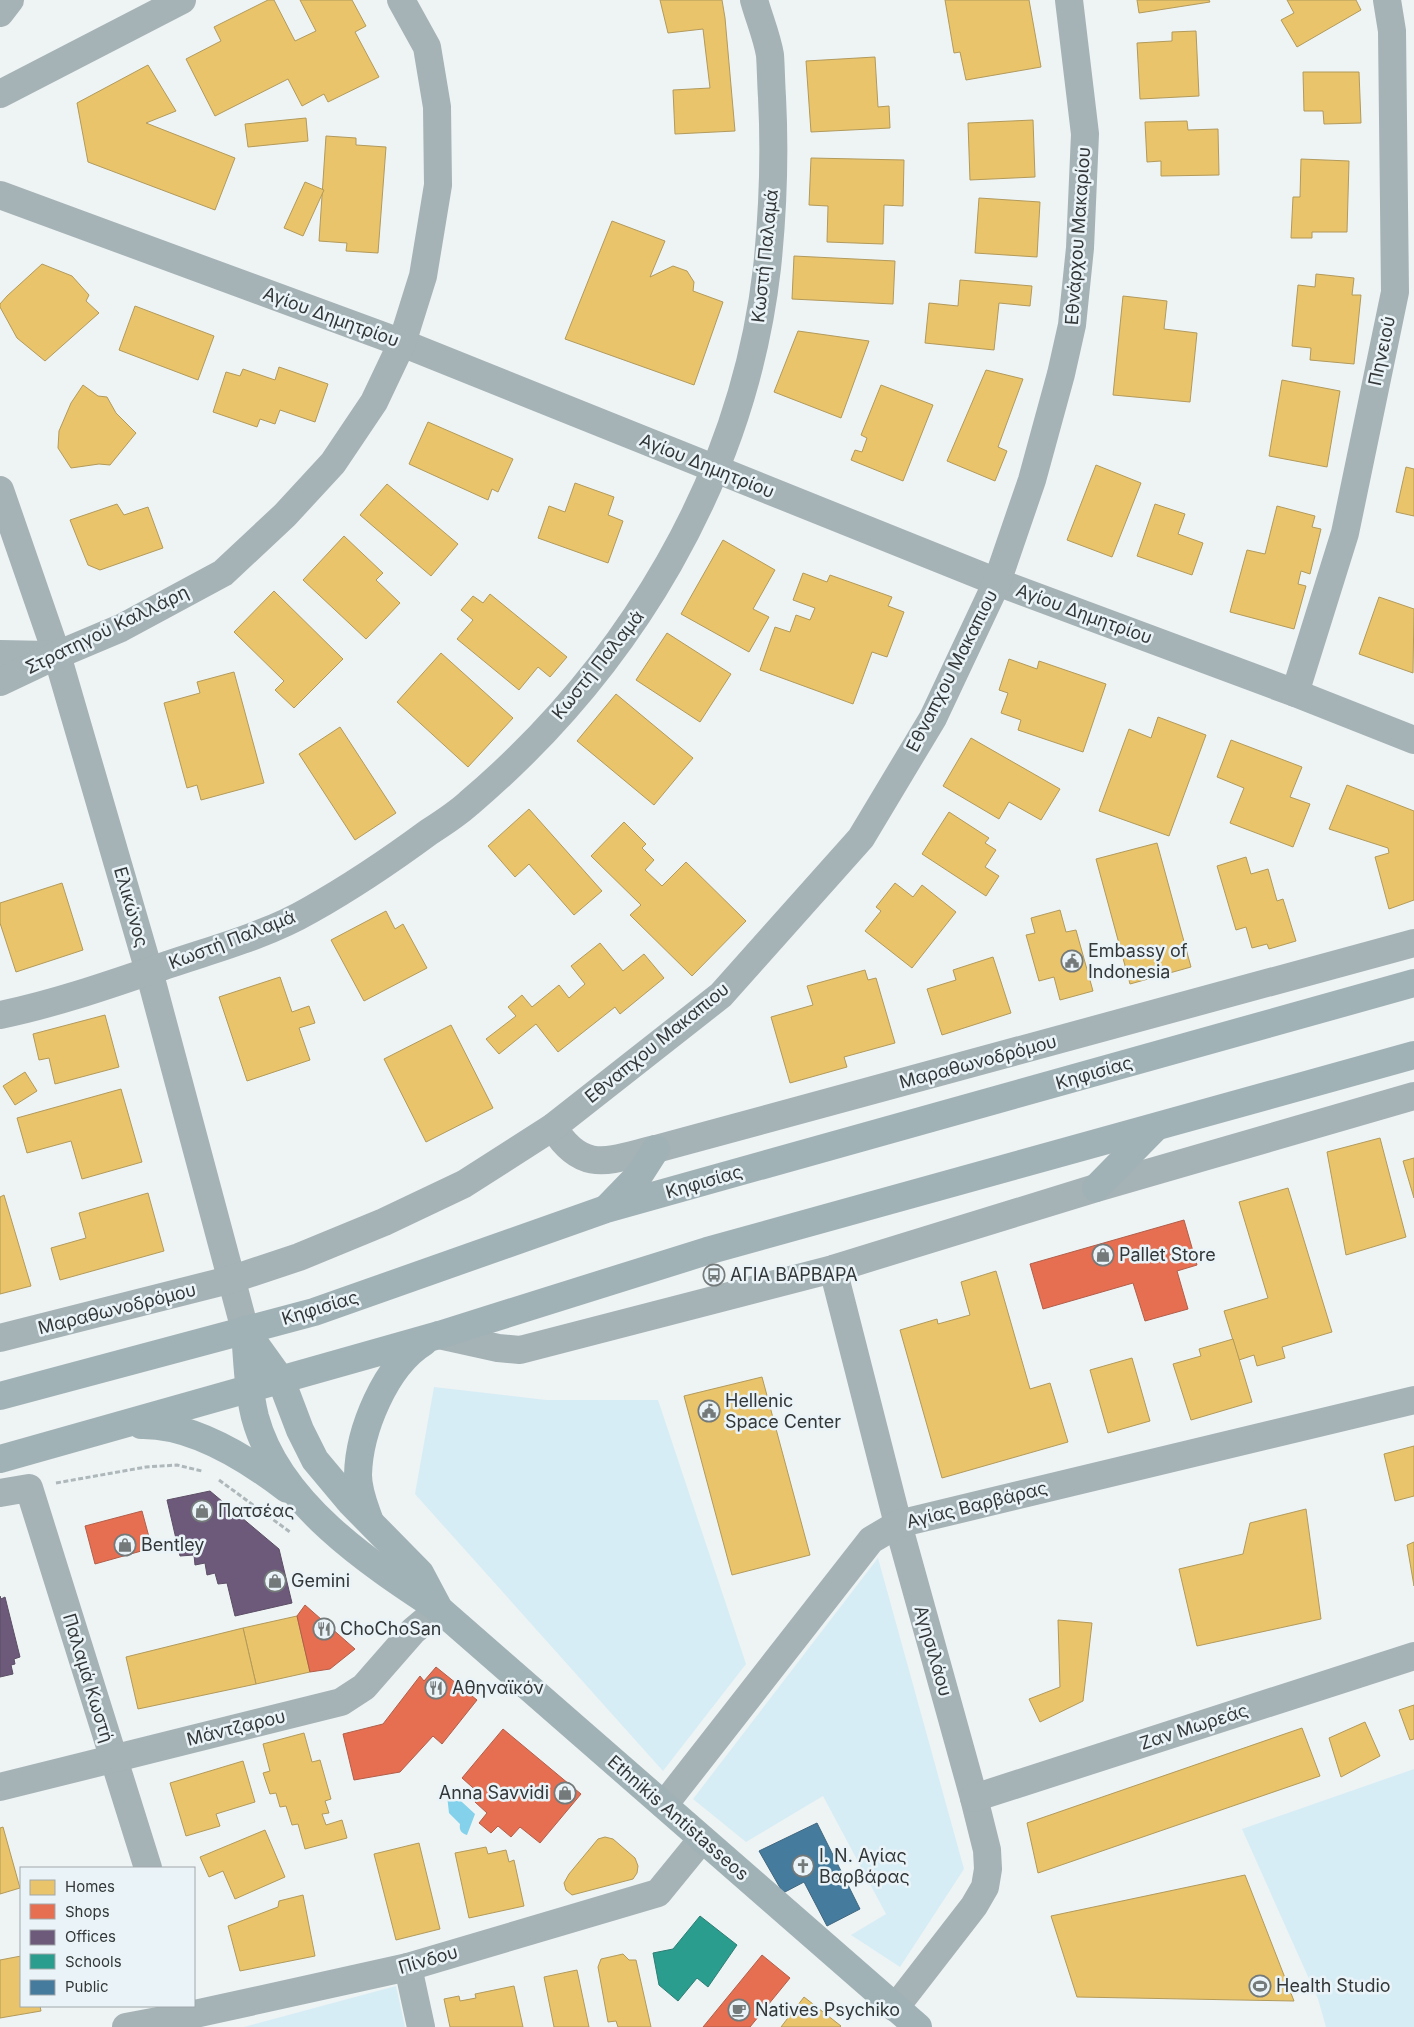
<svg xmlns="http://www.w3.org/2000/svg" width="1414" height="2027" font-family="Inter,sans-serif">
	<style>
		.green { fill: #d7edf5 }
		.water { fill: #83d1eb }
		.homes { fill: #e9c46a; stroke: #b29a5b }
		.shops { fill: #e76f51; stroke: #b15e4a }
		.offices { fill: #6d597a; stroke: #5c4f66 }
		.schools { fill: #2a9d8f; stroke: #2d7e75 }
		.public { fill: #457b9d; stroke: #40677f }
		.lines { fill: none; stroke-linecap: round; stroke-linejoin: round }
		.path { stroke: #aeb8ba; stroke-width: 3; stroke-dasharray: 5 2.5; stroke-linecap: butt }
		.minor { stroke: #a5b2b6; stroke-width: 28 }
		.major { stroke: #a1b2b6; stroke-width: 28 }
		.labels { text-anchor: middle; stroke-width: 5; stroke-linejoin: round; paint-order: stroke }
		.street-label { font-size: 18px; fill: #333738; stroke: #eaf4f8 }
		.poi-label { font-size: 18px; fill: #333738; stroke: #eaf4f8; text-anchor: start }
	</style>
	<rect width="100%" height="100%" fill="#eef3f4"/>
	<g class="green">
		<path d="M434 1387 546 1400H658L746 1664 663 1771 415 1494Z"/>
		<path d="M878 1558 964 1869 900 1967 851 1935 886 1914 823 1796 746 1842 693 1799Z"/>
		<path d="M1414 1769V2027H1326L1318 1999 1242 1829Z"/>
		<path d="M396 1986 405 2027H244Z"/>
	</g>
	<path class="water" d="M450 1791 475 1814 467 1835C461 1833 459 1830 460 1824L449 1813 447 1795Z"/>
	<g class="homes">
		<path d="M268 0H274L295 41 316 31 300 0H352L366 26 355 32 379 77 328 102 324 94 302 106 288 79 215 116 186 59 221 41 214 27Z"/>
		<path d="M660 0H722L725 18 735 131 675 134 673 90 710 88 703 29 668 33Z"/>
		<path d="M945 0H1029L1041 67 966 80 960 52 954 53Z"/>
		<path d="M1137 0H1209L1210 2 1139 13Z"/>
		<path d="M1287 0H1356L1361 10 1297 47 1281 20 1294 13Z"/>
		<path d="M1196 31 1199 96 1140 99 1137 43 1172 41V32Z"/>
		<path d="M875 57 878 107 889 106 890 128 811 132 806 61Z"/>
		<path d="M148 65 176 111 146 123 235 158 215 210 88 162 77 103Z"/>
		<path d="M1303 72H1359L1361 123 1324 124 1323 111H1304Z"/>
		<path d="M306 118 308 141 248 147 245 124Z"/>
		<path d="M1033 120 1035 177 970 180 968 123Z"/>
		<path d="M1187 121 1188 130 1218 129 1219 175 1161 176V161L1147 162 1145 122Z"/>
		<path d="M326 136 356 138V145L386 147 378 253 346 251 347 243 319 241Z"/>
		<path d="M811 158 904 160 903 206 884 205 883 244 827 242 828 206 809 205Z"/>
		<path d="M1301 159 1349 161 1347 232H1312V238H1291L1293 197H1300Z"/>
		<path d="M305 182 324 190 303 236 284 228Z"/>
		<path d="M979 198 1040 202 1037 257 975 253Z"/>
		<path d="M612 221 665 241 650 277 673 266 687 271 694 282 693 291 723 302 694 385 565 339Z"/>
		<path d="M794 256 895 261 893 304 792 299Z"/>
		<path d="M42 264 72 276 89 295 86 301 99 313 45 361 17 338 0 307V304L7 296Z"/>
		<path d="M1316 274 1354 278 1352 295H1361L1354 364 1310 360 1311 348 1292 346 1298 285 1315 287Z"/>
		<path d="M960 280 1032 286 1030 306 999 303 994 350 925 343 929 303 958 306Z"/>
		<path d="M1123 296 1167 301 1164 329 1197 333 1190 402 1113 395Z"/>
		<path d="M135 306 214 336 198 380 119 350Z"/>
		<path d="M798 331 869 341 841 418 774 392Z"/>
		<path d="M279 367 328 384 315 422 280 410 275 424 260 419 257 427 213 412 226 372 240 376 243 369 275 380Z"/>
		<path d="M986 370 1023 379 998 447 1007 451 995 481 947 461Z"/>
		<path d="M1282 380 1340 391 1327 467 1269 456Z"/>
		<path d="M83 385 98 396 107 397 116 413 136 433 110 465 99 464 71 468 58 448 59 431 71 403Z"/>
		<path d="M881 385 933 405 903 481 851 460 855 450 862 452 867 438 861 435Z"/>
		<path d="M428 422 513 459 498 492 492 489 488 500 409 464Z"/>
		<path d="M1096 465 1141 483 1112 557 1067 540Z"/>
		<path d="M1406 467 1414 469V516L1396 512Z"/>
		<path d="M575 483 614 497 608 515 623 521 608 563 538 538 549 506 565 512Z"/>
		<path d="M387 484 458 544 431 576 360 515Z"/>
		<path d="M117 504 124 515 148 507 163 548 100 570 88 565 70 520Z"/>
		<path d="M1155 504 1185 514 1178 534 1203 543 1192 575 1137 556Z"/>
		<path d="M1277 506 1315 516 1312 527 1321 529 1310 574 1301 571 1298 584 1306 586 1294 629 1230 612 1247 550 1265 554Z"/>
		<path d="M344 536 383 573 376 580 400 603 366 639 303 580Z"/>
		<path d="M723 540 775 570 753 609 769 617 749 652 681 614Z"/>
		<path d="M803 573 827 582 830 575 892 597 888 606 904 612 887 657 872 652 853 704 760 670 775 627 790 632 796 615 810 620 815 608 793 600Z"/>
		<path d="M274 591 343 659 294 708 275 690 284 681 234 632Z"/>
		<path d="M490 594 567 657 550 677 538 667 519 690 457 639 473 620 461 610 473 596 483 603Z"/>
		<path d="M1379 597 1414 609 1413 673 1359 654Z"/>
		<path d="M667 633 731 674 700 722 636 680Z"/>
		<path d="M441 653 513 718 468 767 397 702Z"/>
		<path d="M1009 659 1037 669 1039 661 1106 684 1083 752 1018 730 1021 720 1001 713 1008 693 999 690Z"/>
		<path d="M234 672 264 783 201 800 197 785 187 788 164 703 200 693 197 682Z"/>
		<path d="M616 694 693 758 654 805 577 741Z"/>
		<path d="M1158 717 1206 735 1169 836 1099 811 1129 729 1151 738Z"/>
		<path d="M340 727 396 813 355 840 299 754Z"/>
		<path d="M971 738 1060 789 1041 820 1009 802 999 819 943 786Z"/>
		<path d="M1231 740 1302 767 1290 797 1310 804 1293 847 1230 823 1244 788 1217 777Z"/>
		<path d="M1347 785 1414 811V900L1389 909 1375 857 1389 853 1388 848 1329 829Z"/>
		<path d="M529 809 602 891 574 915 529 864 515 877 488 846Z"/>
		<path d="M949 812 989 838 985 843 996 850 985 867 999 876 986 896 922 854Z"/>
		<path d="M624 822 646 844 642 848 654 860 645 870 662 886 686 862 746 921 692 976 630 915 641 905 591 856Z"/>
		<path d="M1157 843 1191 967 1130 984 1096 859Z"/>
		<path d="M1246 857 1251 874 1268 869 1277 901 1283 899 1296 941 1269 949 1267 944 1252 948 1246 927 1236 930 1217 866Z"/>
		<path d="M62 883 83 950 16 972 0 923V903Z"/>
		<path d="M895 883 913 897 922 885 956 912 912 968 865 931 881 911 876 907Z"/>
		<path d="M1060 910 1066 932 1076 930 1093 991 1060 1000 1054 977 1039 981 1026 935 1035 933 1031 918Z"/>
		<path d="M386 911 395 929 403 924 427 968 364 1001 331 940Z"/>
		<path d="M600 943 623 971 644 954 664 978 620 1014 615 1007 558 1052 536 1024 499 1054 486 1039 516 1016 508 1007 522 995 532 1007 559 985 569 998 585 984 571 966Z"/>
		<path d="M993 957 1011 1013 942 1035 927 989 956 980 953 970Z"/>
		<path d="M865 970 868 980 876 978 895 1043 844 1057 847 1067 790 1083 771 1017 813 1005 807 986Z"/>
		<path d="M280 977 292 1012 309 1006 315 1023 299 1028 310 1060 247 1081 219 997Z"/>
		<path d="M105 1015 119 1067 55 1084 49 1058 39 1060 33 1034Z"/>
		<path d="M451 1025 493 1108 426 1142 384 1059Z"/>
		<path d="M25 1072 37 1091 15 1105 3 1086Z"/>
		<path d="M121 1089 142 1162 82 1179 71 1141 27 1153 17 1118Z"/>
		<path d="M1380 1138 1406 1237 1346 1255 1327 1152Z"/>
		<path d="M1414 1158V1198L1403 1161Z"/>
		<path d="M1288 1188 1332 1332 1282 1347 1285 1358 1257 1366 1254 1355 1239 1360 1224 1311 1268 1298 1239 1202Z"/>
		<path d="M148 1193 164 1251 60 1280 51 1248 86 1238 79 1213Z"/>
		<path d="M4 1195 31 1286 0 1294V1197Z"/>
		<path d="M996 1271 1030 1389 1050 1383 1068 1442 942 1478 900 1330 937 1319 938 1324 970 1315 961 1282Z"/>
		<path d="M1233 1339 1252 1402 1191 1420 1173 1364 1201 1356 1199 1349Z"/>
		<path d="M1132 1358 1150 1421 1108 1433 1090 1370Z"/>
		<path d="M762 1377 810 1555 732 1575 684 1396Z"/>
		<path d="M1414 1446V1496L1395 1501 1384 1454Z"/>
		<path d="M1306 1509 1321 1619 1197 1646 1179 1569 1243 1554 1250 1523Z"/>
		<path d="M1414 1542V1586L1407 1545Z"/>
		<path d="M297 1616 310 1672 256 1684 243 1628Z"/>
		<path d="M1058 1620 1092 1623 1083 1701 1040 1722 1029 1699 1060 1687Z"/>
		<path d="M243 1628 256 1684 138 1709 126 1657Z"/>
		<path d="M1414 1705V1739L1410 1740 1399 1710Z"/>
		<path d="M1365 1722 1380 1756 1341 1777 1329 1738Z"/>
		<path d="M1302 1728 1320 1776 1038 1873 1027 1823Z"/>
		<path d="M304 1733 312 1762 320 1760 331 1799 325 1801 329 1813 322 1814 326 1825 342 1820 347 1838 305 1849 298 1824 292 1825 286 1806 280 1807 276 1793 270 1794 263 1773 270 1771 263 1744Z"/>
		<path d="M243 1761 255 1802 216 1814 220 1826 186 1836 170 1783Z"/>
		<path d="M3 1827 20 1888 0 1894V1828Z"/>
		<path d="M265 1830 285 1877 235 1899 223 1871 209 1877 200 1857Z"/>
		<path d="M605 1837 613 1839 635 1858 638 1866 637 1873 633 1879 572 1895 566 1890 564 1883 569 1874 598 1839Z"/>
		<path d="M419 1843 440 1929 396 1940 374 1854Z"/>
		<path d="M486 1847 488 1854 506 1850 509 1862 514 1860 524 1906 469 1918 455 1853Z"/>
		<path d="M1245 1875 1294 2001 1077 1997 1051 1916Z"/>
		<path d="M303 1895 315 1956 240 1971 228 1926 278 1907 279 1901Z"/>
		<path d="M623 1954 629 1960H636L651 2027H618L616 2021 608 2022 598 1967 601 1959Z"/>
		<path d="M21 1956V2006H40L41 2011 0 2018V1960Z"/>
		<path d="M577 1970 589 2027H554L544 1977Z"/>
		<path d="M514 1986 523 2027H450L444 1999 459 1996 460 2001 476 1998 475 1994Z"/>
		<path d="M804 1997 841 2026 840 2027H781Z"/>
	</g>
	<g class="shops">
		<path d="M1184 1220 1197 1265 1177 1271 1188 1309 1145 1321 1133 1283 1043 1309 1030 1264Z"/>
		<path d="M142 1511 152 1548 95 1564 85 1526Z"/>
		<path d="M305 1605 355 1649 330 1669 310 1672 297 1616Z"/>
		<path d="M436 1667 477 1700 442 1744 433 1736 400 1772 354 1780 343 1734 383 1724 420 1676 424 1681Z"/>
		<path d="M503 1729 581 1794 540 1843 520 1827 511 1837 498 1826 491 1833 479 1823 487 1813 475 1802 481 1795 462 1778Z"/>
		<path d="M762 1955 790 1978 750 2027H703Z"/>
	</g>
	<g class="offices">
		<path d="M210 1491 279 1549 292 1603 235 1616 227 1583 218 1584 215 1573 207 1575 205 1563 195 1565 194 1555 180 1556 167 1500Z"/>
		<path d="M0 1596 1 1599 5 1597 20 1657 14 1659 15 1664 11 1665 13 1674 0 1677Z"/>
	</g>
	<path class="schools" d="M700 1916 737 1945 708 1987 697 1978 678 2001 659 1985 653 1953 673 1949Z"/>
	<path class="public" d="M817 1823 860 1909 827 1926 804 1882 783 1893 759 1851Z"/>
	<g class="lines">
		<g class="path">
			<path d="M219 1480 290 1532"/>
			<path d="M56 1483 146 1467 177 1465 202 1471"/>
		</g>
		<g class="minor">
			<path d="M0 13 10 0"/>
			<path d="M0 94 182 0"/>
			<path d="M0 195 402 343 997 582 1295 693 1414 740"/>
			<path d="M0 490 57 655 149 971 245 1330"/>
			<path d="M0 654 50 655"/>
			<path d="M0 682 57 655 121 628 223 573 285 515 333 463 374 402 402 343 423 276 438 185 437 107 427 47 401 0"/>
			<path d="M1295 693 1345 533 1395 292 1392 31 1387 0"/>
			<path d="M0 1015C58 1003 114 983 170 964 217 948 267 935 310 910 351 887 391 860 429 832 443 823 457 814 469 803 629 667 743 478 767 268 773 211 775 155 772 97 771 83 771 69 770 55 767 37 759 18 754 0"/>
			<path d="M553 1127C583 1175 609 1160 656 1149L1414 943"/>
			<path d="M833 1269 898 1524 974 1798 987 1850 988 1869 985 1887 974 1906 895 2008"/>
			<path d="M439 1335 498 1348 520 1350 833 1269 1096 1188 1414 1096"/>
			<path d="M0 1338 233 1279 299 1257 384 1222 464 1184 553 1127 721 995 861 838 933 718 997 582 1032 480 1061 374 1072 325 1080 248 1085 134 1069 0"/>
			<path d="M0 1493 29 1488 148 1868"/>
			<path d="M0 1787 341 1702 364 1687 413 1631 439 1609"/>
			<path d="M974 1798 1414 1656"/>
			<path d="M664 1805 871 1540 898 1524 1414 1400"/>
			<path d="M408 1967 421 2027"/>
			<path d="M126 2027 195 2014 408 1967 658 1893 702 1839"/>
		</g>
		<g class="major">
			<path d="M1096 1188 1155 1128"/>
			<path d="M607 1208 640 1174 656 1149"/>
			<path d="M245 1330C247 1359 248 1388 255 1417 278 1503 369 1563 439 1609L918 2027"/>
			<path d="M245 1330 281 1380 300 1430 315 1460 351 1503 420 1573 437 1605"/>
			<path d="M0 1396 314 1312 606 1209 1414 983"/>
			<path d="M141 1425C192 1424 248 1459 287 1489"/>
			<path d="M0 1459 439 1335 707 1251 1414 1055"/>
			<path d="M369 1519C364 1505 358 1491 358 1475 359 1431 385 1366 424 1342"/>
		</g>
	</g>
	<defs>
		<g id="civic-ring" transform="scale(1.125)"><circle r="9.5" fill="#eaf4f8" stroke="#74797a" stroke-width="1.5"/><path d="M-.6-6.5H3V-4.5H.6V-3L4-1V1h2V6H-6V1h2V-1L-.6-3ZM-1.2 2.5V6h2.4V2.5Z" fill="#74797a"/></g>
		<g id="shop-ring" transform="scale(1.125)"><circle r="9.5" fill="#eaf4f8" stroke="#74797a" stroke-width="1.5"/><path d="M-5-2.5h2.3a2.7 3.5 0 0 1 5.4 0H5L5.5 6h-11ZM-1.5-2.5h3a1.5 2.3 0 0 0-3 0Z" fill="#74797a"/></g>
		<g id="bus-ring" transform="scale(1.125)"><circle r="9.5" fill="#eaf4f8" stroke="#74797a" stroke-width="1.5"/><path d="M-5-6H5V4H4V6H2V4H-2V6H-4V4H-5ZM-3.5-4V0h7V-4ZM-3.5 1.2v1.5H-2V1.2ZM2 1.2v1.5H3.5V1.2Z" fill="#74797a"/></g>
		<g id="restaurant-ring" transform="scale(1.125)"><circle r="9.5" fill="#eaf4f8" stroke="#74797a" stroke-width="1.5"/><path d="M-5-6h1v4h1v-4h1v4h1v-4h1v5L-1.5 .5V6h-2V.5L-5-1ZM5-6V6H3V1.5H1.5Q1.5-4 5-6Z" fill="#74797a"/></g>
		<g id="church-ring" transform="scale(1.125)"><circle r="9.5" fill="#eaf4f8" stroke="#74797a" stroke-width="1.5"/><path d="M-1.2-6h2.4v3.5h3.3v2.4h-3.3V6h-2.4V-.1h-3.3v-2.4h3.3Z" fill="#74797a"/></g>
		<g id="stadium-ring" transform="scale(1.125)"><circle r="9.5" fill="#eaf4f8" stroke="#74797a" stroke-width="1.5"/><path d="M0-5a6.5 5 0 1 0 0 10a6.5 5 0 1 0 0-10ZM-3.5-1.8h7v3.6h-7Z" fill="#74797a"/></g>
		<g id="cafe-ring" transform="scale(1.125)"><circle r="9.5" fill="#eaf4f8" stroke="#74797a" stroke-width="1.5"/><path d="M-5.5-4.5H6V0H3Q3 3.5 0 3.5H-2.5Q-5.5 3.5-5.5 0ZM3-3.2v2h1.7v-2ZM-6 4.5H4V6H-6Z" fill="#74797a"/></g>
	</defs>
	<g fill-rule="evenodd">
		<use href="#civic-ring" x="1072" y="961"/>
		<use href="#shop-ring" x="1103" y="1255"/>
		<use href="#bus-ring" x="714" y="1275"/>
		<use href="#civic-ring" x="709" y="1411"/>
		<use href="#shop-ring" x="202" y="1511"/>
		<use href="#shop-ring" x="125" y="1545"/>
		<use href="#shop-ring" x="275" y="1581"/>
		<use href="#restaurant-ring" x="324" y="1629"/>
		<use href="#restaurant-ring" x="436" y="1688"/>
		<use href="#shop-ring" x="565" y="1793"/>
		<use href="#church-ring" x="803" y="1866"/>
		<use href="#stadium-ring" x="1260" y="1986"/>
		<use href="#cafe-ring" x="739" y="2010"/>
	</g>
	<g class="labels">
		<g class="street-label">
			<text transform="translate(1078 236) rotate(-86)" y="6">Εθνάρχου Μακαρίου</text>
			<text transform="translate(765 256) rotate(-84)" y="6">Κωστή Παλαμά</text>
			<text transform="translate(331 317) rotate(20)" y="6">Αγίου Δημητρίου</text>
			<text transform="translate(1382 351) rotate(-78)" y="6">Πηνειού</text>
			<text transform="translate(707 466) rotate(22)" y="6">Αγίου Δημητρίου</text>
			<text transform="translate(1084 614) rotate(20)" y="6">Αγίου Δημητρίου</text>
			<text transform="translate(107 630) rotate(-26)" y="6">Στρατηγού Καλλάρη</text>
			<text transform="translate(598 665) rotate(-51)" y="6">Κωστή Παλαμά</text>
			<text transform="translate(952 671) rotate(-63)" y="6">Εθναπχου Μακαπιου</text>
			<text transform="translate(131 907) rotate(74)" y="6">Ελικώνος</text>
			<text transform="translate(232 940) rotate(-21)" y="6">Κωστή Παλαμά</text>
			<text transform="translate(657 1043) rotate(-39)" y="6">Εθναπχου Μακαπιου</text>
			<text transform="translate(978 1062) rotate(-15)" y="6">Μαραθωνοδρόμου</text>
			<text transform="translate(1094 1073) rotate(-16)" y="6">Κηφισίας</text>
			<text transform="translate(704 1182) rotate(-16)" y="6">Κηφισίας</text>
			<text transform="translate(320 1308) rotate(-17)" y="6">Κηφισίας</text>
			<text transform="translate(117 1309) rotate(-14)" y="6">Μαραθωνοδρόμου</text>
			<text transform="translate(977 1505) rotate(-14)" y="6">Αγίας Βαρβάρας</text>
			<text transform="translate(933 1651) rotate(74)" y="6">Αγησιλάου</text>
			<text transform="translate(88 1678) rotate(73)" y="6">Παλαμά Κωστή</text>
			<text transform="translate(1194 1727) rotate(-18)" y="6">Ζαν Μωρεάς</text>
			<text transform="translate(236 1728) rotate(-14)" y="6">Μάντζαρου</text>
			<text transform="translate(678 1818) rotate(41)" y="6">Ethnikis Antistasseos</text>
			<text transform="translate(428 1960) rotate(-16)" y="6">Πίνδου</text>
		</g>
		<g class="poi-label">
			<text x="1088" y="957">Embassy of<tspan x="1088" dy="21">Indonesia</tspan></text>
			<text x="1119" y="1261">Pallet Store</text>
			<text x="730" y="1281">ΑΓΙΑ ΒΑΡΒΑΡΑ</text>
			<text x="725" y="1407">Hellenic<tspan x="725" dy="21">Space Center</tspan></text>
			<text x="218" y="1517">Πατσέας</text>
			<text x="141" y="1551">Bentley</text>
			<text x="291" y="1587">Gemini</text>
			<text x="340" y="1635">ChoChoSan</text>
			<text x="452" y="1694">Αθηναϊκόν</text>
			<text x="549" y="1799" text-anchor="end">Anna Savvidi</text>
			<text x="819" y="1862">Ι. Ν. Αγίας<tspan x="819" dy="21">Βαρβάρας</tspan></text>
			<text x="1276" y="1992">Health Studio</text>
			<text x="755" y="2016">Natives Psychiko</text>
		</g>
	</g>
	<rect x="20" y="1867" width="175" height="140" fill="#eaf4f8" stroke="#a1a8ab"/>
	<rect x="30" y="1880" width="25" height="15" fill="#e9c46a" stroke="#a1a8ab"/>
	<text x="65" y="1892" font-size="15" fill="#333738">Homes</text>
	<rect x="30" y="1904" width="25" height="15" fill="#e76f51" stroke="#a1a8ab"/>
	<text x="65" y="1917" font-size="15" fill="#333738">Shops</text>
	<rect x="30" y="1930" width="25" height="15" fill="#6d597a" stroke="#a1a8ab"/>
	<text x="65" y="1942" font-size="15" fill="#333738">Offices</text>
	<rect x="30" y="1954" width="25" height="15" fill="#2a9d8f" stroke="#a1a8ab"/>
	<text x="65" y="1967" font-size="15" fill="#333738">Schools</text>
	<rect x="30" y="1980" width="25" height="15" fill="#457b9d" stroke="#a1a8ab"/>
	<text x="65" y="1992" font-size="15" fill="#333738">Public</text>
</svg>
